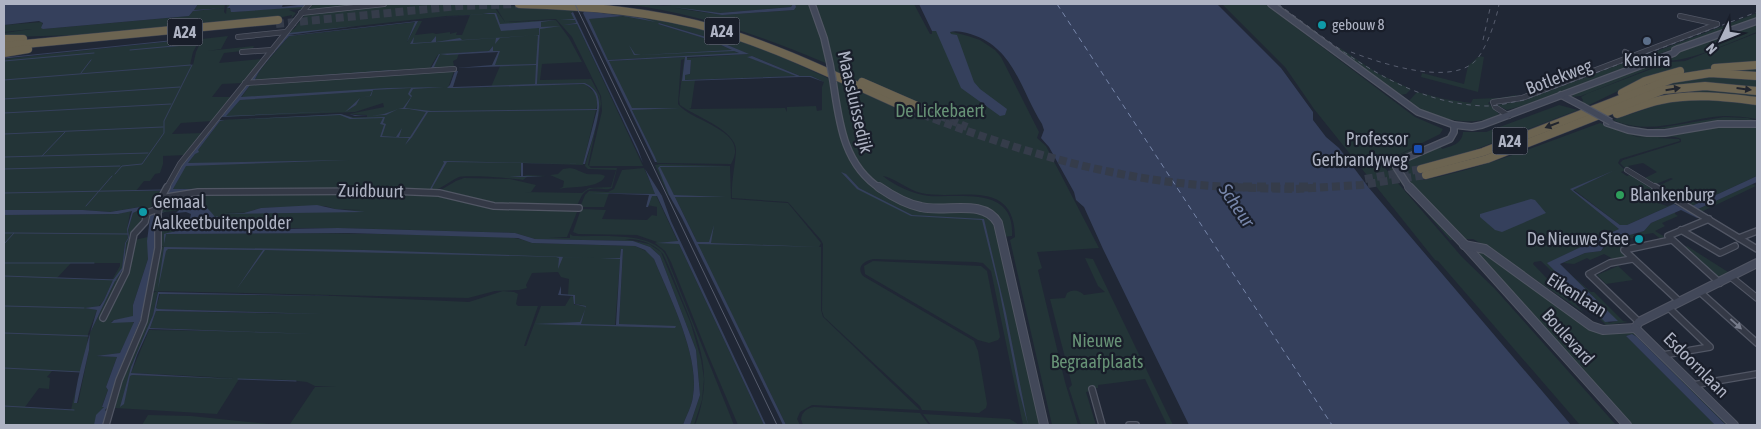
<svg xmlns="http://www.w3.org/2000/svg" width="1761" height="429" font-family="'Asap Condensed',sans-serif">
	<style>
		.green { fill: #233437; fill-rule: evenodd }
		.water { fill: #35405c }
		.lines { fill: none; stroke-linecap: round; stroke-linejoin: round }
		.stream { stroke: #35405c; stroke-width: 1 }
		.ferry { stroke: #7786aa; stroke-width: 1; stroke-dasharray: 5.5 4.5; stroke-linecap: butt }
		.highway-tunnel-far1 { stroke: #353c4a; stroke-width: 8; stroke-dasharray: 8 4; stroke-linecap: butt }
		.highway-tunnel { stroke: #353c4a; stroke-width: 9; stroke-dasharray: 9 5; stroke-linecap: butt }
		.street-far1-casing { stroke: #515664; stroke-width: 6 }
		.street-casing { stroke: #515664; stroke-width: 8 }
		.secondary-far1-casing { stroke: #515664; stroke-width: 8 }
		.secondary-casing { stroke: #515664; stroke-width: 10 }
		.highway-casing { stroke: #3e4350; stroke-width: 9 }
		.street-far1 { stroke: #343946; stroke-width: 4.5 }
		.street { stroke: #343946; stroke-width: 5.5 }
		.secondary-far1 { stroke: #424859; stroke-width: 5.5 }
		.secondary { stroke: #424859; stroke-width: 8 }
		.highway { stroke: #6c6451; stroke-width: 8 }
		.tram { stroke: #565c6d; stroke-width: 1 }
		.rail { stroke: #565c6d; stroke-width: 1; stroke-dasharray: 4.5 4.5; stroke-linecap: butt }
		.secondary-bridge-casing { stroke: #515664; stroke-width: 8; stroke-linecap: butt }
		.secondary-bridge { stroke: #424859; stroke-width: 5.5 }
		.oneway { fill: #21252e }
		.oneway2 { fill: #777c8b }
		.culture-dot { fill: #0f9aa8; stroke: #191e2a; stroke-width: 2 }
		.service-dot { fill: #5c6f8a; stroke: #191e2a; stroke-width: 2 }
		.transit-dot { fill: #1a4fb4; stroke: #191e2a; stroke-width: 2 }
		.leisure-dot { fill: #2e9e5b; stroke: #191e2a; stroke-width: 2 }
		.labels { text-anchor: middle; stroke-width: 4.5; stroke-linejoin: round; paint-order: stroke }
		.far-poi-label { font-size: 15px; fill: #aeb3c3; stroke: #191e2a; text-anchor: start }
		.shield { fill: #191e2a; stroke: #818695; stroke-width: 1 }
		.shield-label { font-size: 16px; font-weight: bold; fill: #aeb3c3 }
		.poi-label { font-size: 18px; fill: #aeb3c3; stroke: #191e2a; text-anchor: end }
		.street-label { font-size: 18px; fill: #aeb3c3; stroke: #191e2a }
		.park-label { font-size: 18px; fill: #679276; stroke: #191e2a }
		.water-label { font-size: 19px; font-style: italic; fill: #7786aa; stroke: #191e2a }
	</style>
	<rect width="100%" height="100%" fill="#202735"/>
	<g class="green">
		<path d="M198 4H225L224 12 226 14 227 4H231L230 7H227L234 12 303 6 306 4 296 18 301 9 289 10 296 13 291 19 292 15 278 18 83 35 4 37V33L32 29 4 32V25L42 22 43 29 189 16 193 11 224 8 194 10Z"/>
		<path d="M310 4 304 12H307L313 4H381L312 11 311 13 303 14 289 32 294 29 305 15 389 4H492L505 22 556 20 569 38 582 62 542 64 540 80 591 79 600 96 601 104 588 165 591 168H617L612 188C604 192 592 184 584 193 580 197 579 203 576 207L490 205 439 191 456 181 464 178 510 179 536 185 531 192H523L582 193 589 188 611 187 616 170 588 169 585 166C589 150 603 111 598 96 596 90 590 86 585 83L537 84 540 21 535 84 531 85 585 84 595 93 598 101 583 165 522 163 520 177 527 175 547 176 527 177 523 180C514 178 467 175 459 177 449 181 440 191 428 191 343 192 256 185 171 196L174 193 194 191 347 188 173 189 185 166 191 164 188 163 190 160 220 121 225 120H219L216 124 183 164 172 182 181 165 218 120 340 114 353 117H367V115L349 114 384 107 383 103 355 112 224 117 240 100 286 96 241 98 250 85 395 73 454 71 448 88 491 87 500 66 494 65 500 51H493V46L489 51 459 53 457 59 453 61 454 66 433 69 438 54 430 68 255 80C257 71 281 46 289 36L416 22 407 42 418 21H422L415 35 433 33 436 34 450 32V34L457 32 456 35H462L470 15 446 16 286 34 301 14 305 13 303 12Z"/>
		<path d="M494 4H512L511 6 572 8 574 12H571L576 23 564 25 577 24 643 166H589L602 111 601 96 572 37 556 19 505 22Z"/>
		<path d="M625 4 672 6 653 4H793L791 7 720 13 674 8 722 15 794 10 795 4H811L820 32 828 64C759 35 700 14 625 4Z"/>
		<path d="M814 4H914L930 34H932V31H936L938 34 953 32 968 36 980 40 995 50 1001 57 1039 132 1037 138 1046 146 1099 248 1037 252 1042 268 1038 270 1065 382 1078 425H1052L1010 240 1015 237C1014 177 959 201 921 193 908 190 893 177 883 176 895 186 913 194 929 196 962 198 1015 186 1012 236L1003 237 998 218 989 210 917 205 875 184 873 186 916 207 986 212 992 216 996 225 1042 425H1023L991 271 983 263 975 262 873 259C864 261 856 267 863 276L969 338 974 341 978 351 987 404 986 408 979 413 922 410 920 406 824 317 822 311 823 244 821 240 788 202 732 198C731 182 735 167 736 151 737 130 694 116 680 105L679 100 684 59 681 60 678 104C693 123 751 130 731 164L657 163 609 61 685 57 682 81 695 80 691 108 689 109 785 108 787 112V107L816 106 817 111 822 110V87L824 82 811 76H800L752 56 748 57 797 76 684 80 685 75 690 74 691 60H687L686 58 748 54 713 39 659 23 658 24 710 40 741 54 608 60 588 19 623 16 655 22 579 8C639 14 698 25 756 46 781 56 805 68 830 79L835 108 839 107 829 50Z"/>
		<path d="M1222 4H1265L1415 117 1443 129 1440 134 1392 158 1385 168 1462 257 1495 289 1616 425H1580L1438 261 1435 260 1314 109 1285 67Z"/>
		<path d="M1757 13V18L1656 55 1652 53Z"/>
		<path d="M1757 23V32C1738 39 1680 67 1662 59L1731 31 1735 32Z"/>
		<path d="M1757 33V62L1734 64 1739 68 1757 66V74L1746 73 1750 78H1757V119C1746 117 1734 116 1723 116 1683 119 1652 136 1613 120L1672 100 1718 98 1709 94 1683 95 1639 103 1669 93 1702 89 1691 84 1669 87 1621 103 1618 102 1654 87 1683 80 1666 71 1641 80 1587 106 1582 102 1583 100 1581 97 1588 93 1670 62 1685 61Z"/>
		<path d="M228 36 221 49 207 51 254 46 252 50 205 55 224 53 219 63 262 59 243 83 222 84 212 97H232L213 121 181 123 172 134 203 133 186 155 163 156V164L160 173 155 174 150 181H144L136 191H160C152 210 136 221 131 240 127 250 129 260 125 270 120 284 110 302 103 316H106L130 266 134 240 148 237V259L133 305V317L114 320 111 322H133L134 324 120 353 97 356 117 357 106 387 108 390 102 406 104 407 103 410 100 411 94 425H4V215L118 214 133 210 130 213 127 229 128 238 125 243 122 269 113 280 104 300 99 306 85 308 97 310 88 334 87 350 80 372 52 371 47 377 50 378 49 389 39 388 25 407 71 410 75 392 74 403H78L89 350 90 333 115 281 124 268 126 243 129 237 128 230 133 213 140 209 139 207 110 212 82 210H4V59L201 38 193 52 190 65H193L196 52 202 39ZM71 263H120V266L112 280 57 278Z"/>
		<path d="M1335 47 1340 48 1377 73 1411 89 1406 94 1400 95Z"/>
		<path d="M1650 53 1655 56 1525 105 1507 110 1497 105 1522 101Z"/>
		<path d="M1479 56 1484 57 1478 92 1421 77 1422 73 1464 84 1468 66Z"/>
		<path d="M1661 59 1666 62 1581 96 1572 97 1573 94Z"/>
		<path d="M1417 92 1444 99 1471 103 1473 99 1499 98 1516 95 1517 98 1492 100 1488 103 1499 114C1477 129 1428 119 1409 101Z"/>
		<path d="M1559 105 1578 110 1469 152 1412 168 1424 180C1485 168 1542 144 1600 123L1637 137 1679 139 1680 141 1620 159 1618 163 1625 170 1621 172 1627 176 1632 174 1634 177 1655 190 1651 192 1662 199 1658 203 1667 206 1676 203 1685 208 1674 204 1627 225H1620L1573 189 1615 170 1571 189 1619 229 1548 263 1609 323 1617 321 1573 276 1591 292H1594L1623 321 1628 322 1606 325 1541 261 1534 262 1533 264 1569 301 1572 300 1583 312 1602 325 1489 248 1473 239H1461L1405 179 1400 170 1401 163C1413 155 1427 151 1441 147L1442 149C1452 146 1462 144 1463 132H1486Z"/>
		<path d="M1724 117 1748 118 1757 121C1706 114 1664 142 1613 121L1635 127 1652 129Z"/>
		<path d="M1605 124 1631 134 1651 137 1730 125H1757V176L1692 206 1698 209 1752 184 1756 186 1701 212 1658 186 1673 179 1671 178 1656 184 1645 178 1657 172 1643 163 1628 166 1630 168 1626 169 1620 163 1623 160 1681 142V139C1672 134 1660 139 1650 138 1634 137 1619 132 1605 124Z"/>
		<path d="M1419 146 1421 147C1412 151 1392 158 1395 170L1453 240H1450L1389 169C1390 156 1409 151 1419 146Z"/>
		<path d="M661 164 730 166 731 199 788 203 821 243 819 247H821V310L823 317 920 410 812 405 800 412 797 419 800 425H786L700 250 698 244 701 243 697 242 675 197 685 196 674 195 658 168 670 194 668 195 655 165Z"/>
		<path d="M570 168C577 169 580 172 587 174 593 175 599 173 605 176 600 189 571 186 559 189L563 187 564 181 550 175 558 174 563 169Z"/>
		<path d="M644 168 655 193 764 425H738L709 357 671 262 665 251 655 243 657 242 637 235 578 234 573 232 581 209 606 210 602 219 647 220 652 215 657 216V207L647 205 650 194 609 193 604 207H580L585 195 589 191 608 192 614 189 622 170Z"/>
		<path d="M427 192 471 202 574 209 577 212 567 237 548 238H570V234L573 236C598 237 641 232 661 249 666 253 668 260 670 266L734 425H695C713 379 702 348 684 304 677 287 671 270 663 254 654 243 639 238 625 239L649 244 661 252 691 324 701 359 704 379 702 400 694 425H690L700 395 696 350 660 256 650 247 633 241 535 239 515 233 339 228H224V225L222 227C212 216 203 199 188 196L190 194ZM325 206 335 209 360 210 224 213H244L261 208Z"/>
		<path d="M164 199 163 203 186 199 191 203 187 209 159 213Z"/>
		<path d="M1675 212V214L1678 216 1662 223 1665 226 1655 231 1665 237 1662 238V240L1653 233 1641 235 1638 232 1644 231 1651 223Z"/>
		<path d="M162 223V225L169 224 168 227 177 225 173 232 166 234C257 233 347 233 438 235 466 236 506 232 532 243L635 246 648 252 654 259C669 296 700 356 693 396 692 406 686 416 683 425L290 424 315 387 336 386H315L307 382 288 380 239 379 217 414 115 408 121 379 150 294 158 291 153 315 131 367 121 406 124 402 130 376 132 375 235 378 131 373 149 330 221 331 150 328 156 311 305 314 158 309 156 308 160 294 335 296 469 302 503 291 514 292 518 294 516 304 518 306H538L524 346H526L541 306H565L571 296 574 297V305H583L575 304V295H568L569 279 561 277 558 272 532 273 526 285 527 288 519 290 495 291 468 298 152 291 160 248 164 246H161L160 224ZM621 249 623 250 619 324 675 328 615 325Z"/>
		<path d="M1632 233 1635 236H1633L1634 238 1617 240 1628 257 1615 260 1604 254 1590 260 1587 258 1574 264 1563 263 1585 253 1601 251 1609 242Z"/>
		<path d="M1687 246 1728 272 1718 277 1684 248Z"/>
		<path d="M1476 252 1487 254 1588 326 1634 331 1730 425H1726L1637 337 1632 334 1626 336 1715 425H1629Z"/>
		<path d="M1085 258 1093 259 1173 425H1167L1145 379 1098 385V388L1089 389 1090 391 1086 392 1096 425H1081L1069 388 1072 385 1050 299 1065 298 1067 293C1073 289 1079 290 1084 295L1105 292 1098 286Z"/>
		<path d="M873 261 981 266 987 271 1000 337 998 340 989 343 978 340 865 274 864 266Z"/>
		<path d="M1618 266 1633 280 1606 284 1597 275Z"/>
		<path d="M814 407 920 413 929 425H803L801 419C802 412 807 408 814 407Z"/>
		<path d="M923 414 1010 419 1019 425H931Z"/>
		<path d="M148 415 191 416 278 425H328H142Z"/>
	</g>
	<g class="water">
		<path d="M4 4H198L194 10 224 8 193 11 189 16 43 29 41 28 43 23 39 21 4 25Z"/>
		<path d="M231 4H283L282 7 306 4 303 7 234 12H231L230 8H227Z"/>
		<path d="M793 4H795L796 7 794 10 722 15 674 7 720 13 791 7Z"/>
		<path d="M919 4H1217L1281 68 1313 112V120L1326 137 1339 148 1369 188 1571 425H1189L1103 249 1084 207 1076 200 1074 192 1049 147 1041 138 1044 130 1042 124C1022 93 1015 51 976 36 968 33 958 30 950 32L951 34 957 35 974 82 980 89 1007 109 1005 115 1000 116 961 88 936 31H932Z"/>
		<path d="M585 11 642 18 656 22 623 16 589 19 608 60 739 53 734 51 642 55H634L629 45 635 54 641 55 732 50 710 40 658 24 659 23 713 39 749 54 687 57V60H691L690 74 685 75V80L796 76 747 57 752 56 800 76H811L824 82 810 77H801L682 81 685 57 609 61 632 108H680L632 110 655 157 657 162H655L583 13Z"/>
		<path d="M573 12 638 149 643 163 577 24 563 25 576 23 575 20H560L574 19 571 13Z"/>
		<path d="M494 13 422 19 496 13 500 24 556 20 541 22V27L561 26 540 29 537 84 585 83C591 86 597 91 598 97 603 112 589 148 585 164L523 163V176L543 177H509L521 176V163L447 162 432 188 434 190 352 188 430 189 444 163 443 161 583 164 597 110 428 112 412 137 405 145 409 138 380 137 384 125 380 124 383 118 350 119 340 115 230 120 341 114 353 118 385 117 383 123 386 124 382 136 396 137 402 128 399 137H410L426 112 409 109H398L386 115 355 116 349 114C359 116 373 116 384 114 391 112 396 109 403 108L411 97 408 94 411 88 373 90 371 96 360 98 356 105 345 112 360 98 370 96 372 91 240 100 226 116 342 111 221 117 288 33 356 26 288 35H294L418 21 407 42 415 22 289 36C281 45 257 71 255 80L392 70 389 71 390 74 250 85 241 97 387 88 444 87 413 89 410 94 412 96 405 108 431 111 597 109C598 97 595 89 584 84L457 88H447L450 85 455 71 424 72 458 71 453 87 535 84 536 65 457 68 492 65 498 52 447 55 440 54 434 67H453L396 71 431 68 439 54 489 51 493 46V51H500L495 65 536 64 538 35 500 38 495 44 496 38 410 44 414 37 413 43 431 42 436 36V42L460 38 462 40 539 35V28L501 31Z"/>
		<path d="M219 120H225L220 121 198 150 199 152 195 154 188 163 349 160 186 166 173 189 347 188 194 191 188 196C196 198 210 209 215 217L218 216 216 219 219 218 216 220H220L217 222 220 221 219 224 223 225 222 227 225 226 224 228 279 229 281 227 282 229 285 227V229L338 228 515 233 535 239 633 241 650 247 660 256 696 350 700 395 690 425H683C686 416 692 406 693 396 700 356 669 296 654 259L645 250 635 246 532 243 518 238 348 233 166 234 164 244V234C177 230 188 232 191 214L186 212 176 213 179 210 187 209 191 203 188 199 163 203 168 197 166 194 168 191 183 164Z"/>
		<path d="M660 166H662L729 167H660L674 195 726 197H675L697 242H709L714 225 711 243 820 247 698 244 786 425H783L682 218 669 195 658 168Z"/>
		<path d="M645 169 662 196 671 221 766 425H764L679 244 657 243 678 241 657 196H652L648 207H646L649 195 589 193 655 194Z"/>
		<path d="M1615 170 1573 190 1620 225H1627L1674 204 1700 217 1697 218 1681 210 1651 223 1644 231 1615 239 1605 245 1601 251 1585 253 1560 264 1618 321 1605 322 1547 263 1619 229 1570 189Z"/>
		<path d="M841 172 846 174 859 188 912 215 984 219 1006 313 1028 425 1019 391 999 289 982 220 911 216 857 189Z"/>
		<path d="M1757 176V182L1698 209 1692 206Z"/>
		<path d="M1531 199 1535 200 1546 213 1502 232 1495 230 1480 217V214Z"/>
		<path d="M317 205 335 209 365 212 224 214 244 213 261 208Z"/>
		<path d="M140 207 141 209 133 213 128 230 129 238 126 243 124 268 115 281 90 333 89 350 77 403H74C78 371 88 341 97 310L84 308 100 306 104 300 113 280 122 268 125 243 128 238 127 229 132 211 118 214 4 215V210H83L110 212Z"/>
		<path d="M167 211 156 215 153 268 143 313 117 376 109 406 105 410 107 412 103 425H94L96 415 104 407H102L108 390 106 387 117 357 96 356 120 353 134 322 111 323 114 320 133 316V305L148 259 147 241 150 218 148 216Z"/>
		<path d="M164 247 364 250 595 258 563 257 558 269 559 258 556 257 265 250 236 290 263 250 168 249 166 251 158 289Z"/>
		<path d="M621 249H623L619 324 676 326 675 328 534 324 580 322 586 307 574 304 573 296 558 295 561 286V294L575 295V304L586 306 581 324 616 325 620 259 600 258H620Z"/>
		<path d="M158 292H159L335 296 159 294 156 308 158 309 324 314 156 311 150 328 313 334 149 329 137 355 131 373 235 379 132 375 130 376 124 404 120 407 131 367 153 315Z"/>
		<path d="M1632 334 1637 337 1726 425H1715L1626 336Z"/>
	</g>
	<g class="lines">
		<g class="stream">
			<path d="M188 45 197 44"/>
			<path d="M130 50 185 45"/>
			<path d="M4 58 188 39"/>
			<path d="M4 61 94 53"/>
			<path d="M81 73 91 60"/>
			<path d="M4 80 191 65"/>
			<path d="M4 99 180 87"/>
			<path d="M4 113 171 104"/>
			<path d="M4 134 163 127"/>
			<path d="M42 156 65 132"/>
			<path d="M4 157 148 153"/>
			<path d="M4 169 120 166"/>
			<path d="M115 174 122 166 142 164 164 133V121L192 65"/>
			<path d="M4 193 162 190"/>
			<path d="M86 206 112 176"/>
			<path d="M4 233H14L4 244"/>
			<path d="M14 233 128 234"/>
			<path d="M4 263H94"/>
			<path d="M4 276 116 280"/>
			<path d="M4 306 84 308"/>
			<path d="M4 333 88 336"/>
			<path d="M4 368 81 372"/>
			<path d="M238 379 296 381"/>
			<path d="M4 406 74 410"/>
		</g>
		<path class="ferry" d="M1057 4 1332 425"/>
		<g class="highway-tunnel-far1">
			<path d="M276 24 459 6 519 4"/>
			<path d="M917 106 967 127"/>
			<path d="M911 110C993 142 1076 169 1163 181 1206 187 1250 188 1293 189"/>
			<path d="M1365 179 1421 169"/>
			<path d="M1296 189 1361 185 1426 175"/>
		</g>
		<path class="highway-tunnel" d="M1229 187H1316"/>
		<g class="street-far1-casing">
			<g id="street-far1">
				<path d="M301 13 384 4"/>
				<path d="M1680 16 1717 24"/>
				<path d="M238 37 286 32"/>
				<path d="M242 52 272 50"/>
				<path d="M1625 52 1633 56"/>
				<path d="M245 83 454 69"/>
				<path d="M1509 116 1495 107 1493 102 1522 98 1717 24"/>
				<path d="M1627 170 1658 189"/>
				<path d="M166 189 180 164 309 4"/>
			</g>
		</g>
		<g class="street-casing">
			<g id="street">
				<path d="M1655 187 1757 249"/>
				<path d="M161 198 198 192 391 191 439 193 494 206 579 208"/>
				<path d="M1709 219 1668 236 1720 283"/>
				<path d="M1681 230 1720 253 1735 246"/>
				<path d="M1739 238 1757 231"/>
				<path d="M1671 240 1624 250 1680 302"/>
				<path d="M1632 259 1610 263 1589 274 1639 322"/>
				<path d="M1731 277 1757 298"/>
				<path d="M1700 292 1757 343"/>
				<path d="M103 318 126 272 134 234 145 222 147 213 158 209"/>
				<path d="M1663 355 1710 347 1669 308"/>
				<path d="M1693 385 1757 374"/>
				<path d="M1092 389 1102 425"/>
				<path d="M106 425 119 380 144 321 158 248V213L161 198 167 187"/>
				<path d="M1129 425H1136"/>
			</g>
		</g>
		<g class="secondary-far1-casing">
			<g id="secondary-far1">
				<path d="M812 4 824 38 830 64"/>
				<path d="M1271 4 1418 112 1454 125"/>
				<path d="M1675 50 1757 21"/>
				<path d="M833 81C839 121 843 165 881 189"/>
				<path d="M1561 95 1582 106"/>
				<path d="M1607 123 1628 130 1647 133H1665L1718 124H1757"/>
				<path d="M1410 189 1396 167 1399 161 1450 139 1454 132V125L1472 127 1482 125 1674 53 1678 49"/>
			</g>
		</g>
		<g class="secondary-casing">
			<g id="secondary">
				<path d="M879 187C892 196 906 204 921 207 945 213 984 198 998 223L1044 425"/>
				<path d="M1409 187 1465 245 1627 425"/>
				<path d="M1464 245 1485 249 1591 326 1603 330 1635 328"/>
				<path d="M1635 328 1639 322 1757 263"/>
				<path d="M1635 328 1734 425"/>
			</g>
		</g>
		<g class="highway-casing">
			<g id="highway">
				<path d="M519 4C586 6 654 11 718 30 785 50 847 82 911 110"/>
				<path d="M4 39H23"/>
				<path d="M4 46 278 20"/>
				<path d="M4 53 28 49"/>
				<path d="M1715 68 1757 65"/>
				<path d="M862 82 917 106"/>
				<path d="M1622 93 1645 81 1680 71"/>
				<path d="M1617 114C1632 109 1646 103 1661 100 1693 93 1725 97 1757 101"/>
				<path d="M1421 169 1483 152 1672 79 1710 73 1757 76"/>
				<path d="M1426 175 1487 159 1663 90 1705 86 1757 91"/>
			</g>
		</g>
		<use href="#street-far1" class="street-far1"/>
		<use href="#street" class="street"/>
		<use href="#secondary-far1" class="secondary-far1"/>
		<use href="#secondary" class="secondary"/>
		<use href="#highway" class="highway"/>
		<path class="tram" d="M575 4 777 425"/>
		<g class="rail">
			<path d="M1278 4C1341 50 1404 104 1486 106 1499 106 1512 102 1524 100L1757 12"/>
			<path d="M1483 40 1491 4"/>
			<path d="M1351 52C1380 63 1446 85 1473 63 1485 54 1497 18 1499 4"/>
		</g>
		<g class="secondary-bridge-casing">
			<g id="secondary-bridge">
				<path d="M830 64 833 81"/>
				<path d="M1582 106 1611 122"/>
			</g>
		</g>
		<use href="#secondary-bridge" class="secondary-bridge"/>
	</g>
	<defs><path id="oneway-solid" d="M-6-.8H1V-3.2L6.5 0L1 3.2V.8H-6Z" transform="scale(1.25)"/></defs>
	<g class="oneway">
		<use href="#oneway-solid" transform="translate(1673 89) rotate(-9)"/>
		<use href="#oneway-solid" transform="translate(1744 89) rotate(7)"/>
		<use href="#oneway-solid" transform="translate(1552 125) rotate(159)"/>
	</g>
	<use class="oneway2" href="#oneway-solid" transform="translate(1736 324) rotate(42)"/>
	<g class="culture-dot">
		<circle cx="1322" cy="25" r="5"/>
		<circle cx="143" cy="212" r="5"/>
		<circle cx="1639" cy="239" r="5"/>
	</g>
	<circle class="service-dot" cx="1647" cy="41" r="5"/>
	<rect class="transit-dot" x="1413" y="144" width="10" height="10" rx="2.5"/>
	<circle class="leisure-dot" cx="1620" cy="195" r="5"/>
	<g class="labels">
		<g class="far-poi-label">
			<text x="1332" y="30">gebouw 8</text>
		</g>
		<g class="shield">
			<rect x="704.5" y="17.5" width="35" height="27" rx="4"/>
			<rect x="167.5" y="18.5" width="35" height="27" rx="4"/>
			<rect x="1492.5" y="127.5" width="35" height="27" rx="4"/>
		</g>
		<g class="shield-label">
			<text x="722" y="37">A24</text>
			<text x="185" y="38">A24</text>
			<text x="1510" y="147">A24</text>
		</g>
		<g class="poi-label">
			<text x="1647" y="66" text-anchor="middle">Kemira</text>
			<text x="1408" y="145">Professor<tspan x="1408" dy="21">Gerbrandyweg</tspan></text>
			<text x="1630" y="201" text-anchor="start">Blankenburg</text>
			<text x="153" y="208" text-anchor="start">Gemaal<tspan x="153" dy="21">Aalkeetbuitenpolder</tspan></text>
			<text x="1629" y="245">De Nieuwe Stee</text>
		</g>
		<g class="street-label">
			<text transform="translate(1559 77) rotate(-21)" y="6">Botlekweg</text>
			<text transform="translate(855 102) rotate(77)" y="6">Maassluissedijk</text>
			<text transform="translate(371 191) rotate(1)" y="6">Zuidbuurt</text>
			<text transform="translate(1577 295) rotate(32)" y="6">Eikenlaan</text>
			<text transform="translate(1568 337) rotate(48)" y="6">Boulevard</text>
			<text transform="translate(1696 365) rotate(45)" y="6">Esdoornlaan</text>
		</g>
		<g class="park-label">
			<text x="940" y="117">De Lickebaert</text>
			<text x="1097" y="347">Nieuwe<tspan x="1097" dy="21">Begraafplaats</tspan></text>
		</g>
		<g class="water-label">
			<text transform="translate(1237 205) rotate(56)" y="7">Scheur</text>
		</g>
	</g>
	<rect width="1761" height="429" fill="none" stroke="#aeb3c3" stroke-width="10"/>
	<g transform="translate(1721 40) rotate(227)" stroke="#191e2a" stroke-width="4" paint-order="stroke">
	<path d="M0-4L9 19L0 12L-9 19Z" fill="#aeb3c3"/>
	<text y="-8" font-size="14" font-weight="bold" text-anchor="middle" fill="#aeb3c3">N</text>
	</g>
</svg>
